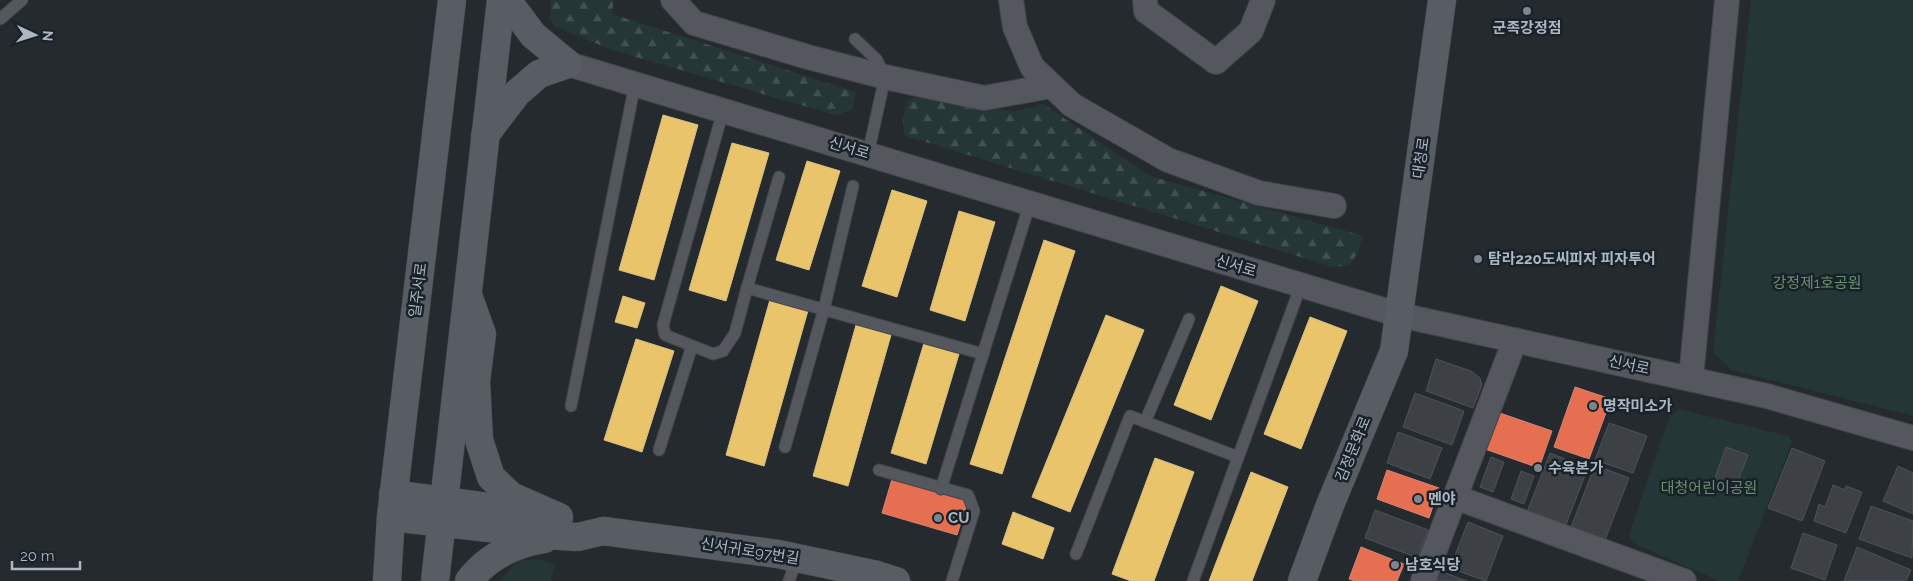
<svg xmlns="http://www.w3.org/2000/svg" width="1913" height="581" font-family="Raleway,'Noto Sans KR',sans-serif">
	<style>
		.green { fill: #253636 }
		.forest { fill: url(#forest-firs) }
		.homes { fill: #e9c46a; stroke: #d7c084 }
		.shops { fill: #e76f51; stroke: #d68573 }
		.building { fill: #3d4146; stroke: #4c5258 }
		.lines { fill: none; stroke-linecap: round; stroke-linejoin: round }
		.lane-casing { stroke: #42464a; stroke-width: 13 }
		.street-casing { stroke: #42464a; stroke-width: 26 }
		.secondary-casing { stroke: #42464a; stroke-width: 29 }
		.lane { stroke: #54585e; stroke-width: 11 }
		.street { stroke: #54585e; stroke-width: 24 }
		.secondary { stroke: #585d63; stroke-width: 28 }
		.poi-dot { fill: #7d868f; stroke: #192129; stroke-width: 2 }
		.labels { text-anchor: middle; stroke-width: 5; stroke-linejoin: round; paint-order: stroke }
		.poi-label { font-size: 15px; font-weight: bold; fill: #adb7c2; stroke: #192129; text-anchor: start }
		.street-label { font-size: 15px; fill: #adb7c2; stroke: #192129 }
		.park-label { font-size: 15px; fill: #67916e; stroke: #192129 }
	</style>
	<defs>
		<pattern id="forest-firs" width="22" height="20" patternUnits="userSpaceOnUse" patternTransform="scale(1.25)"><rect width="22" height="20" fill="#253636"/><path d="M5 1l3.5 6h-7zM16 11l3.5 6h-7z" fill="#425151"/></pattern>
	</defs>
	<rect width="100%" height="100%" fill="#252a2f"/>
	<g class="green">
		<path d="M1751 0H1913V416L1732 370 1713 352Z"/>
		<path d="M1679 409 1788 436 1792 442 1738 581H1719L1633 543 1629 534 1669 418Z"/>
		<path d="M537 559 555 564 551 581H500L517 561Z"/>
	</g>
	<g class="forest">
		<path d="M551 0H614L612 14 856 92 852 110 835 115 612 50 554 26 550 19Z"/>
		<path d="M922 95 1014 112 1043 104 1150 176 1363 236 1358 252 1350 265 1333 267 906 136C900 124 904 112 908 100Z"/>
	</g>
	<g class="homes">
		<path d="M663 115 698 125 654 280 619 270Z"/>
		<path d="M732 143 769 153 726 301 689 290Z"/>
		<path d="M807 161 840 171 809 270 776 260Z"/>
		<path d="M892 190 927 201 897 297 862 286Z"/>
		<path d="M959 211 995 222 965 321 930 310Z"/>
		<path d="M1044 240 1075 251 1002 474 970 464Z"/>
		<path d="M1221 286 1258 301 1211 420 1174 405Z"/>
		<path d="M623 296 645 303 637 328 615 322Z"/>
		<path d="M771 296 809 307 764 466 726 455Z"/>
		<path d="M1106 315 1144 330 1070 512 1032 497Z"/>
		<path d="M1310 317 1347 331 1301 449 1264 434Z"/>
		<path d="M856 325 891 335 848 486 813 476Z"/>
		<path d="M636 339 674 351 642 452 604 440Z"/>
		<path d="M924 343 959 354 926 464 891 453Z"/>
		<path d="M1155 458 1194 472 1154 581H1131L1112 574Z"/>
		<path d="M1251 472 1288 487 1252 581H1209Z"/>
		<path d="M1013 512 1054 528 1043 559 1002 544Z"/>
	</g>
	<g class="shops">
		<path d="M1575 387 1611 399 1589 459 1554 447Z"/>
		<path d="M1494 411 1552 431 1539 468 1482 448Z"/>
		<path d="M1387 470 1439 488 1429 518 1377 499Z"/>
		<path d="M892 479 968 501 957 535 882 513Z"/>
		<path d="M1361 547 1404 564 1397 581H1355L1349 579Z"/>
	</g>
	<g class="building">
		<path d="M1436 359 1471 371 1480 378 1482 385 1473 408 1426 391Z"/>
		<path d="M1415 393 1464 411 1452 445 1403 427Z"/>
		<path d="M1609 423 1647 436 1633 473 1595 460Z"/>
		<path d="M1398 432 1442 448 1430 479 1387 463Z"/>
		<path d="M1726 447 1748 455 1733 494 1712 486Z"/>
		<path d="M1792 448 1825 461 1802 521 1768 508Z"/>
		<path d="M1550 453 1588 468 1565 527 1527 512Z"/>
		<path d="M1491 457 1504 462 1493 492 1480 487Z"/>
		<path d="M1595 465 1629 478 1605 540 1571 527Z"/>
		<path d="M1898 466 1913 473V514L1883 501Z"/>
		<path d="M1521 471 1534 476 1524 504 1511 499Z"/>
		<path d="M1833 485 1845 490 1846 486 1862 492 1846 533 1814 521 1819 504 1825 507Z"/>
		<path d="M1871 506 1913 521 1912 558 1859 539Z"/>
		<path d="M1375 510 1428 530 1418 558 1365 538Z"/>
		<path d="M1468 522 1503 536 1486 581 1450 568Z"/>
		<path d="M1803 533 1837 545 1825 580 1791 568Z"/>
		<path d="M1857 547 1911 570 1906 581H1844Z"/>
		<path d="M1437 570 1467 581H1433Z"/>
	</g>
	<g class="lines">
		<g class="lane-casing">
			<g id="lane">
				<path d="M0 19 22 0"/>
				<path d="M855 39 877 60 885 77 868 154"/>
				<path d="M723 111 663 325 665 335 713 354 723 351 735 333 747 288 983 354"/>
				<path d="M747 288 779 177"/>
				<path d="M571 406 635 84"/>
				<path d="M1145 422 1189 319"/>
				<path d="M785 447 824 309 853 186"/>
				<path d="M659 450 692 346"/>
				<path d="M879 470 968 495 974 511 952 581"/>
				<path d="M941 489 1030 203"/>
				<path d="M1076 554 1130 416 1238 457"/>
				<path d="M789 581 797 558"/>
				<path d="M1193 581 1301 285"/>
			</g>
		</g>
		<g class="street-casing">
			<g id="street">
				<path d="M673 0 694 23 808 57 885 77 984 98 1051 86"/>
				<path d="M1011 0 1015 27 1032 67 1072 105 1168 160 1259 193 1334 206"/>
				<path d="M1145 0 1146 11 1216 62 1251 31 1263 0"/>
				<path d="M568 64 1400 315 1767 396 1913 438"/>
				<path d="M1691 378 1727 0"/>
				<path d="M1455 497 1684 581"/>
				<path d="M1423 581 1515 340"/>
			</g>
		</g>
		<g class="secondary-casing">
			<g id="secondary">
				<path d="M507 0 533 35 568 64"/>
				<path d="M485 135 517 93 539 74 568 64"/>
				<path d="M469 298 482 334 476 381 479 440 491 477 511 496 559 517"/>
				<path d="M393 494 532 513"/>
				<path d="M391 517 560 536 578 537 603 531 778 554 877 575 896 581"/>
				<path d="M387 581 391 517 452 0"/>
				<path d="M435 581 501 0"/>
				<path d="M469 581C487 557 514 544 544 539"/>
				<path d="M1302 581 1330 505 1394 351 1442 0"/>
			</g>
		</g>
		<use href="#lane" class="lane"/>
		<use href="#street" class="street"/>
		<use href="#secondary" class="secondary"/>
	</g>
	<g class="poi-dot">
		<circle cx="1527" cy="11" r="5"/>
		<circle cx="1478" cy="259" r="5"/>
		<circle cx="1593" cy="406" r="5"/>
		<circle cx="1538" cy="468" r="5"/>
		<circle cx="1418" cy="499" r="5"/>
		<circle cx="938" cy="518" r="5"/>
		<circle cx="1395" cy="565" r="5"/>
	</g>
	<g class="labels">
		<g class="poi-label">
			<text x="1527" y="33" text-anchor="middle">군족강정점</text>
			<text x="1488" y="264">탐라220도씨피자 피자투어</text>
			<text x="1603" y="411">명작미소가</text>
			<text x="1548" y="473">수육본가</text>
			<text x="1428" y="504">멘야</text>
			<text x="948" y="523">CU</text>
			<text x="1405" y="570">남호식당</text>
		</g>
		<g class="street-label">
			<text transform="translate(849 148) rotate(17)" y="5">신서로</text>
			<text transform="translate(1421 158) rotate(-82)" y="5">대청로</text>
			<text transform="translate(1236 266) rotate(17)" y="5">신서로</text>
			<text transform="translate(418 290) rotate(-83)" y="5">일주서로</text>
			<text transform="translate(1629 365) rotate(12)" y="5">신서로</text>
			<text transform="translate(1353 449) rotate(-68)" y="5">김정문화로</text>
			<text transform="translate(750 551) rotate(9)" y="5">신서귀로97번길</text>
		</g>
		<g class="park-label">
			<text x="1817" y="288">강정제1호공원</text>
			<text x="1709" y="493">대청어린이공원</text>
		</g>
	</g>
	<g transform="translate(35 35) rotate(94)" stroke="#192129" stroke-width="4" paint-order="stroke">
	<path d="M0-4L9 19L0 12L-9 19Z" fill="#adb7c2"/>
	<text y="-8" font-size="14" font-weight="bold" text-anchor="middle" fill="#adb7c2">N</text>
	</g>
	<path d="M12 561v8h68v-8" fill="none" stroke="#adb7c2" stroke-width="2.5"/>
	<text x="20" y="561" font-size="15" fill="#adb7c2" stroke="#192129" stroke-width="4" paint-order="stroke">20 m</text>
</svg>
